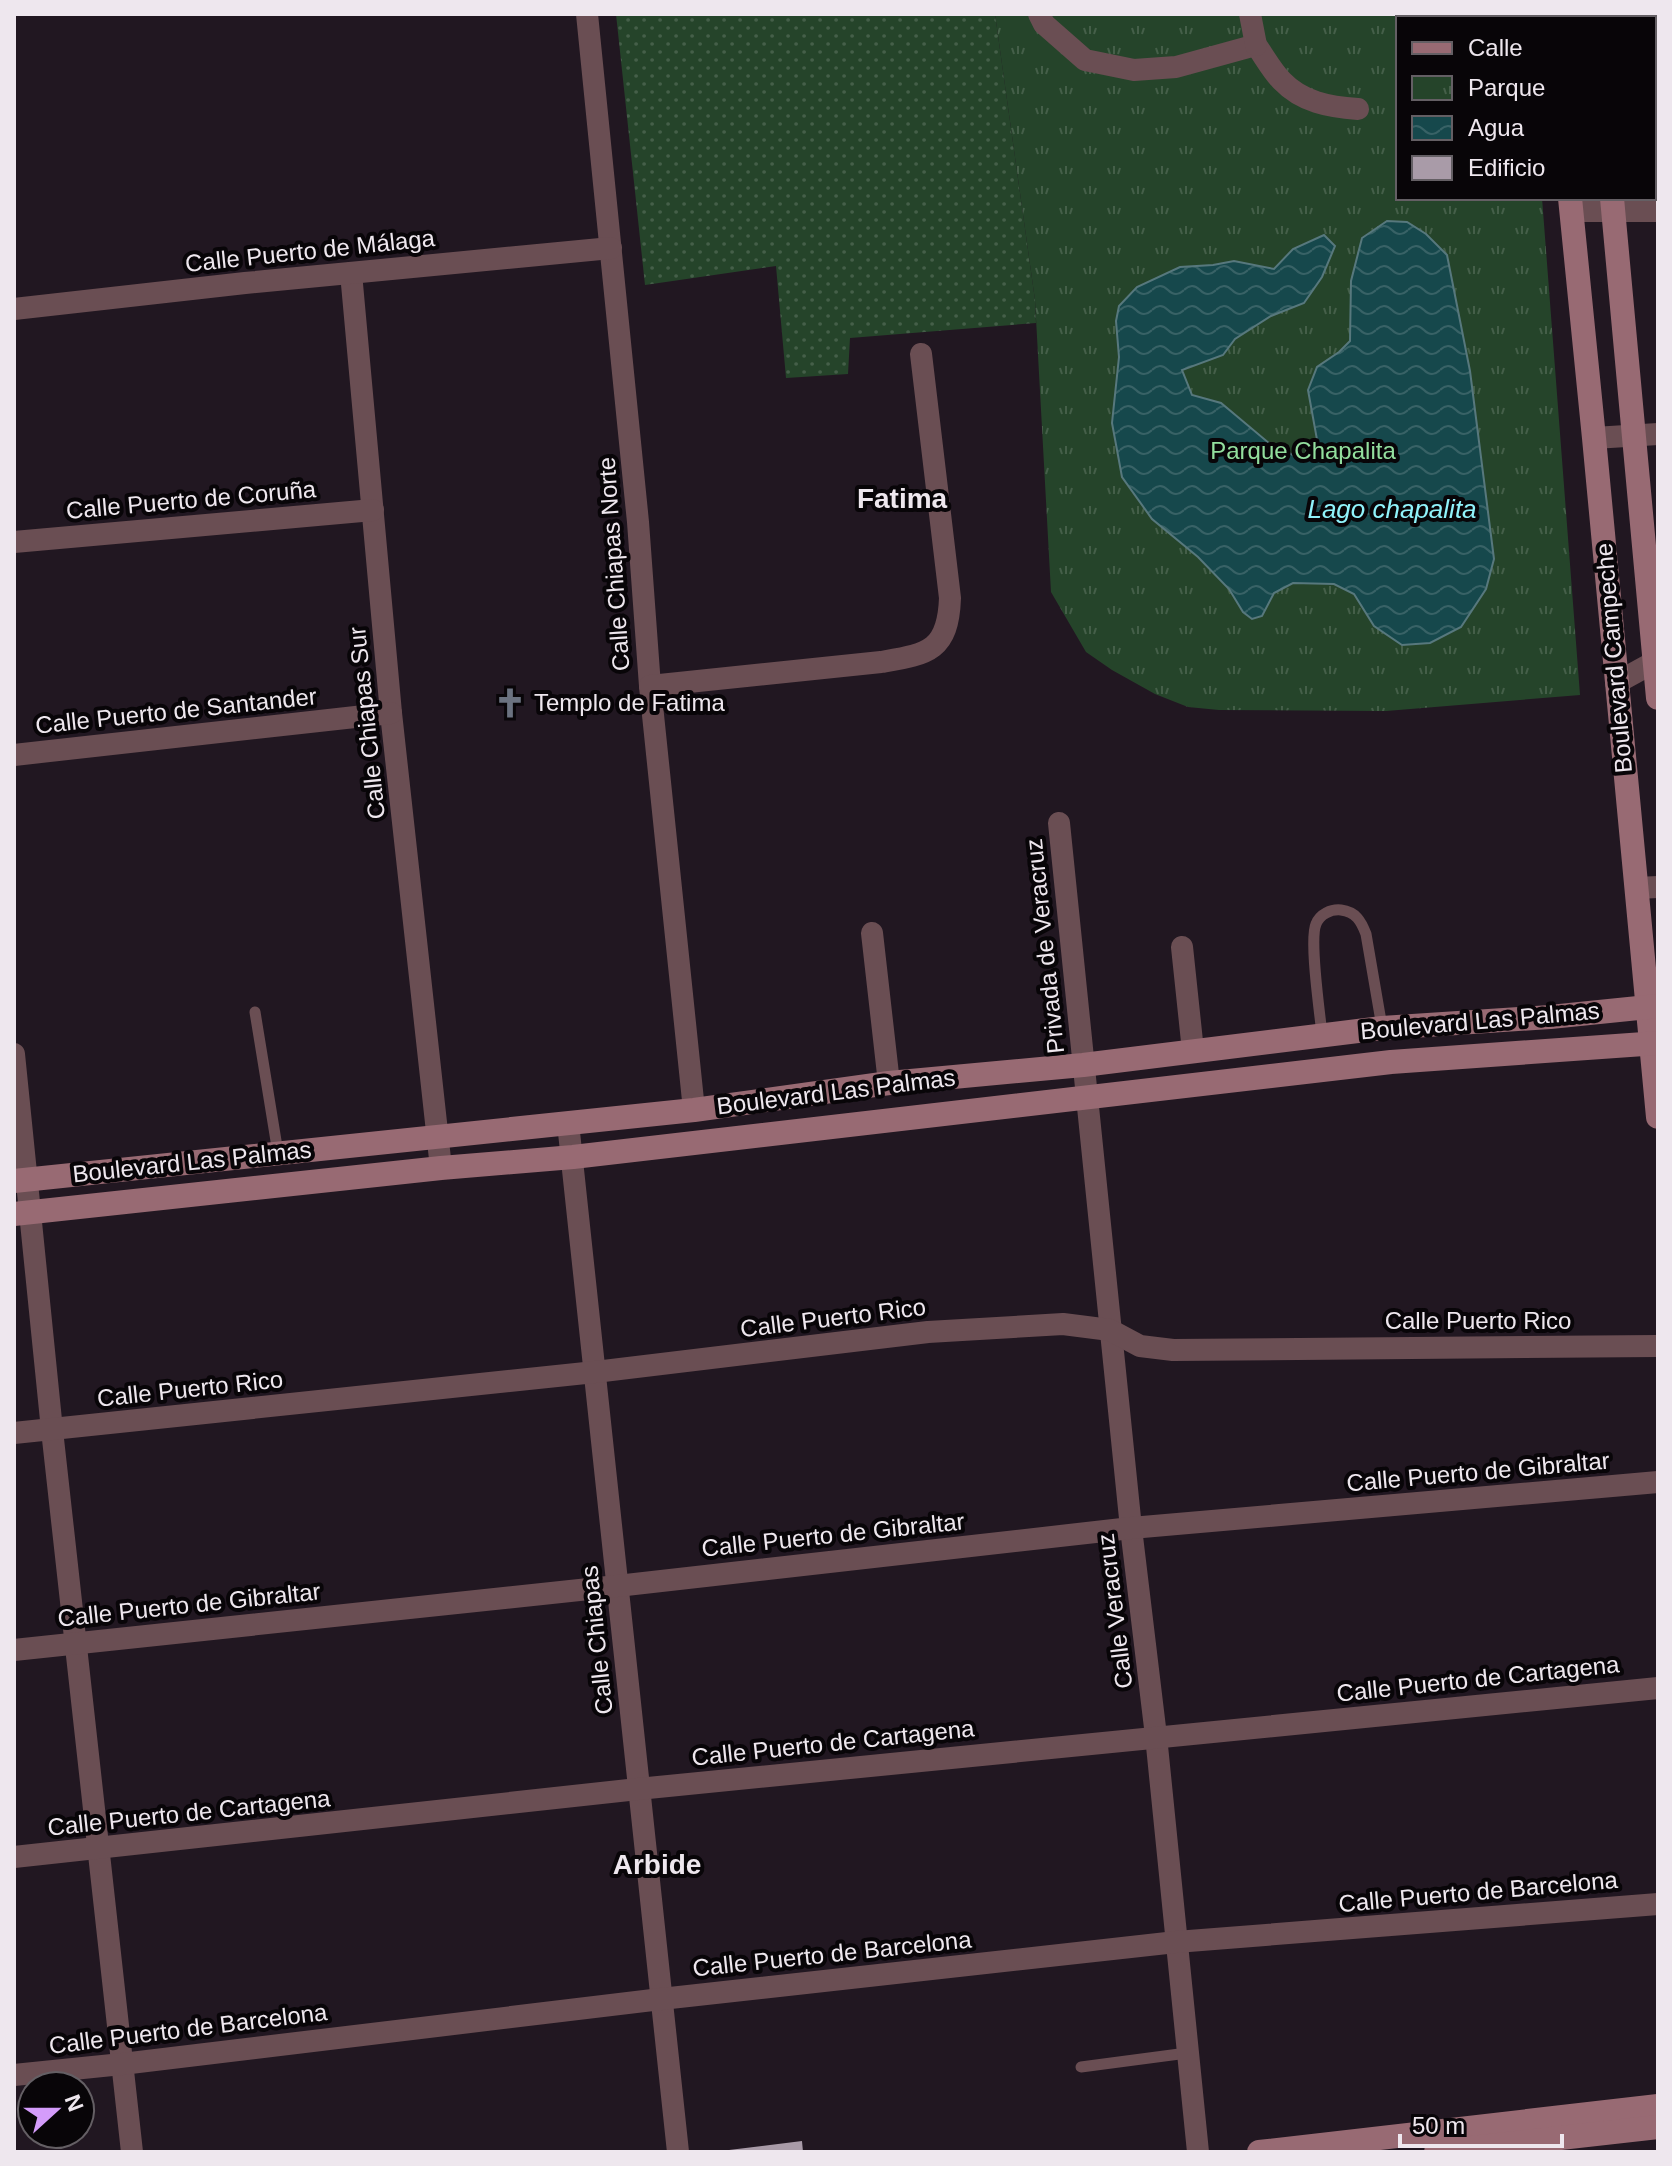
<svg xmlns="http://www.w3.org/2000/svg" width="1672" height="2166" font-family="Helvetica,sans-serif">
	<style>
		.grass { fill: url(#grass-dots) }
		.park { fill: url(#park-tufts) }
		.water { fill: url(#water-waves); stroke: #57787d; stroke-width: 2 }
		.building { fill: #a99ba8 }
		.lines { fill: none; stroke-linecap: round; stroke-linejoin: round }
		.lane { stroke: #6a4e53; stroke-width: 11 }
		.street { stroke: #6a4e53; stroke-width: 22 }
		.secondary { stroke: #986a73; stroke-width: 24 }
		.labels { text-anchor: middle; stroke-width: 8; stroke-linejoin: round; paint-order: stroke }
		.street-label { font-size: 24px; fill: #eee7ee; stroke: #080508 }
		.park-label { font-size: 24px; fill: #93df9e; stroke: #080508 }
		.poi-label { font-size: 24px; fill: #eee7ee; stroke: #080508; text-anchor: start }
		.water-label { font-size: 26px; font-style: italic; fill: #90f3fb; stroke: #080508 }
		.quarter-label { font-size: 28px; font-weight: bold; fill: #eee7ee; stroke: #080508 }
	</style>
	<defs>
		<pattern id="grass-dots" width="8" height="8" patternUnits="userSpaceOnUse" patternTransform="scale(2)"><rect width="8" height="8" fill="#25442a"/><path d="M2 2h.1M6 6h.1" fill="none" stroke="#455f49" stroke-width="1.8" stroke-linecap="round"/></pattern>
		<pattern id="park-tufts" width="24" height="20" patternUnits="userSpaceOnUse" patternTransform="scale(2)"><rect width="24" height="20" fill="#25442a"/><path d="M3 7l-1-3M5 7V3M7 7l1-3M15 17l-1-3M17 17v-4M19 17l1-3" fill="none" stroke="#455f49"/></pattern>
		<pattern id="water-waves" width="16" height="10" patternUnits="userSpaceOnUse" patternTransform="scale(2)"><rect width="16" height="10" fill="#16484c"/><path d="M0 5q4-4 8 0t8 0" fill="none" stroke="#386266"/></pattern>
	</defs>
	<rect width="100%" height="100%" fill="#211721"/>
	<path class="grass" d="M616 14H995L1035 300 1036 323 850 338 848 374 786 378 776 266 645 285Z"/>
	<path class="park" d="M995 14H1523V18H1398V198H1542L1580 695 1386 711 1219 710 1188 707 1155 694 1112 670 1086 652 1051 592 1035 300Z"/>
	<path class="water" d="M1387 221 1407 222 1426 234 1447 255 1470 371 1494 559 1486 589 1461 627 1430 643 1402 645 1374 626 1354 594 1334 584 1293 583 1274 593 1262 616 1252 619 1243 612 1229 589 1198 557 1152 519 1122 477 1112 423 1119 357 1116 321 1119 306 1137 287 1180 267 1213 265 1234 261 1274 269 1293 249 1324 235 1335 246 1322 277 1304 303 1271 316 1235 339 1223 355 1182 370 1192 395 1221 403 1270 444 1285 450 1297 458H1312L1318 445 1308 390 1317 367 1339 352 1350 341 1351 281 1362 238Z"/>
	<path class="building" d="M802 2141 803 2152H729V2150Z"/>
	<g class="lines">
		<g class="lane">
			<path d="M255 1012 278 1153"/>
			<path d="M1322 1035C1320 1013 1309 940 1316 924 1320 914 1331 909 1341 910 1356 912 1361 921 1366 934L1382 1027"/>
			<path d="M1081 2067 1187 2053"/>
		</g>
		<g class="street">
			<path d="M587 14 638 522 650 686 694 1110"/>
			<path d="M1039 14 1044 24 1085 60 1134 70 1176 67 1256 45C1264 56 1272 71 1282 81 1302 102 1329 107 1358 109"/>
			<path d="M1250 14 1256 45"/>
			<path d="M1571 211H1658"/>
			<path d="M351 273 391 713 441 1168"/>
			<path d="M14 309 245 283 611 248"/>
			<path d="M1594 438 1658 434"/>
			<path d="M14 542 373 510"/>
			<path d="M1616 683 1658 660"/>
			<path d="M650 686 881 662C927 654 948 652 950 598L921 354"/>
			<path d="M14 755 391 713"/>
			<path d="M1059 823 1131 1528 1156 1736 1198 2152"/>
			<path d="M1637 888 1658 887"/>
			<path d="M872 933 889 1083"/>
			<path d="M1182 947 1193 1051"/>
			<path d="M14 1054 52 1430 132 2152"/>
			<path d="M568 1123 678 2152"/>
			<path d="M14 1433 595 1372 928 1332 1063 1324 1110 1330 1140 1346 1173 1350 1658 1346"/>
			<path d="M14 1650 617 1586 1131 1528 1658 1482"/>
			<path d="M14 1857 638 1789 1658 1688"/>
			<path d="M14 2075 122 2064 661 1999 1176 1942 1658 1904"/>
		</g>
		<g class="secondary">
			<path d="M1552 14 1553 18"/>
			<path d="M1596 14V18"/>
			<path d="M1570 198 1594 438 1658 1117"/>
			<path d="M1612 198 1658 698"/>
			<path d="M14 1181 694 1110 889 1083 1083 1065 1382 1028 1550 1017 1658 1006"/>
			<path d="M14 1214 441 1168 573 1157 1391 1062 1658 1043"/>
			<path d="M1259 2152 1658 2106"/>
			<path d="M1436 2152 1658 2127"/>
		</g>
	</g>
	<defs>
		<g id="church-bare" transform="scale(2.4)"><path d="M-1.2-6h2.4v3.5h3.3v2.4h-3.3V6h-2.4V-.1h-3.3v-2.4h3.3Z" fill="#6b7280" stroke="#080508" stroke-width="2.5" paint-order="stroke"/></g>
	</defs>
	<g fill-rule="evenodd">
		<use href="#church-bare" x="510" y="703"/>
	</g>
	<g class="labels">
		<g class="street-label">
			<text transform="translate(310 251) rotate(-6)" y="8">Calle Puerto de Málaga</text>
			<text transform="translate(191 500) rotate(-5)" y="8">Calle Puerto de Coruña</text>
			<text transform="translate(614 564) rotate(-94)" y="8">Calle Chiapas Norte</text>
			<text transform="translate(1614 658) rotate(-95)" y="8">Boulevard Campeche</text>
			<text transform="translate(176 711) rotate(-6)" y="8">Calle Puerto de Santander</text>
			<text transform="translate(367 723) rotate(-96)" y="8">Calle Chiapas Sur</text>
			<text transform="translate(1045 946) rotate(-96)" y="8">Privada de Veracruz</text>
			<text transform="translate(1480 1021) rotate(-5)" y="8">Boulevard Las Palmas</text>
			<text transform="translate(836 1092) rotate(-7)" y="8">Boulevard Las Palmas</text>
			<text transform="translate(192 1162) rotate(-6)" y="8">Boulevard Las Palmas</text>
			<text transform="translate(833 1318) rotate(-7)" y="8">Calle Puerto Rico</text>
			<text x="1478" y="1329">Calle Puerto Rico</text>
			<text transform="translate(190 1389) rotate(-6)" y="8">Calle Puerto Rico</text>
			<text transform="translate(1478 1472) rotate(-5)" y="8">Calle Puerto de Gibraltar</text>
			<text transform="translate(833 1535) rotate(-6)" y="8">Calle Puerto de Gibraltar</text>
			<text transform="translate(189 1605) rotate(-6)" y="8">Calle Puerto de Gibraltar</text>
			<text transform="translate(1115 1611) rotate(-97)" y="8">Calle Veracruz</text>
			<text transform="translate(597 1640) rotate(-96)" y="8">Calle Chiapas</text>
			<text transform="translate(1478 1679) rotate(-6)" y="8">Calle Puerto de Cartagena</text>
			<text transform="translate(833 1743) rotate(-6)" y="8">Calle Puerto de Cartagena</text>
			<text transform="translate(189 1813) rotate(-6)" y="8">Calle Puerto de Cartagena</text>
			<text transform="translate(1478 1892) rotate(-5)" y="8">Calle Puerto de Barcelona</text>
			<text transform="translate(832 1954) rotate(-6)" y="8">Calle Puerto de Barcelona</text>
			<text transform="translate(188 2029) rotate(-7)" y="8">Calle Puerto de Barcelona</text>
		</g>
		<g class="park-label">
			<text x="1303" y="459">Parque Chapalita</text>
		</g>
		<g class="poi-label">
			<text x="534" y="711">Templo de Fatima</text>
		</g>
		<g class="water-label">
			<text x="1392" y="518">Lago chapalita</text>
		</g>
		<g class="quarter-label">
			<text x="902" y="508">Fatima</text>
			<text x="657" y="1874">Arbide</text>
		</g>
	</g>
	<rect width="1672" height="2166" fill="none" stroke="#eee7ee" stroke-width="32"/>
	<rect x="1396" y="16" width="260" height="184" fill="#080508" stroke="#645f64" stroke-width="2"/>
	<rect x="1412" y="42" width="40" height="12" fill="#986a73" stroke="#645f64" stroke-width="2"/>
	<text x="1468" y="56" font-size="24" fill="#eee7ee">Calle</text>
	<rect x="1412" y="76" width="40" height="24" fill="url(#park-tufts)" stroke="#645f64" stroke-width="2"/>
	<text x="1468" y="96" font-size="24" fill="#eee7ee">Parque</text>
	<rect x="1412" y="116" width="40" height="24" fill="url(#water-waves)" stroke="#645f64" stroke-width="2"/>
	<text x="1468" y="136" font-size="24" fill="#eee7ee">Agua</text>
	<rect x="1412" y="156" width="40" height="24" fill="#a99ba8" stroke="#645f64" stroke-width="2"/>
	<text x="1468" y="176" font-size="24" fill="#eee7ee">Edificio</text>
	<g transform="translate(56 2110) rotate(69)"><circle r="38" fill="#080508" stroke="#645f64" stroke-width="2"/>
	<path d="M0-6L14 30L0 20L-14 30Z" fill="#d49cfb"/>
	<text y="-12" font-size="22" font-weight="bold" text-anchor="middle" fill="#eee7ee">N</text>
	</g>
	<path d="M1400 2134v12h162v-12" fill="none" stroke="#eee7ee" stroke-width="4"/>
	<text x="1412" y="2134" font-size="24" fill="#eee7ee" stroke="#080508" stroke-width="6" paint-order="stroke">50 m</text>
</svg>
